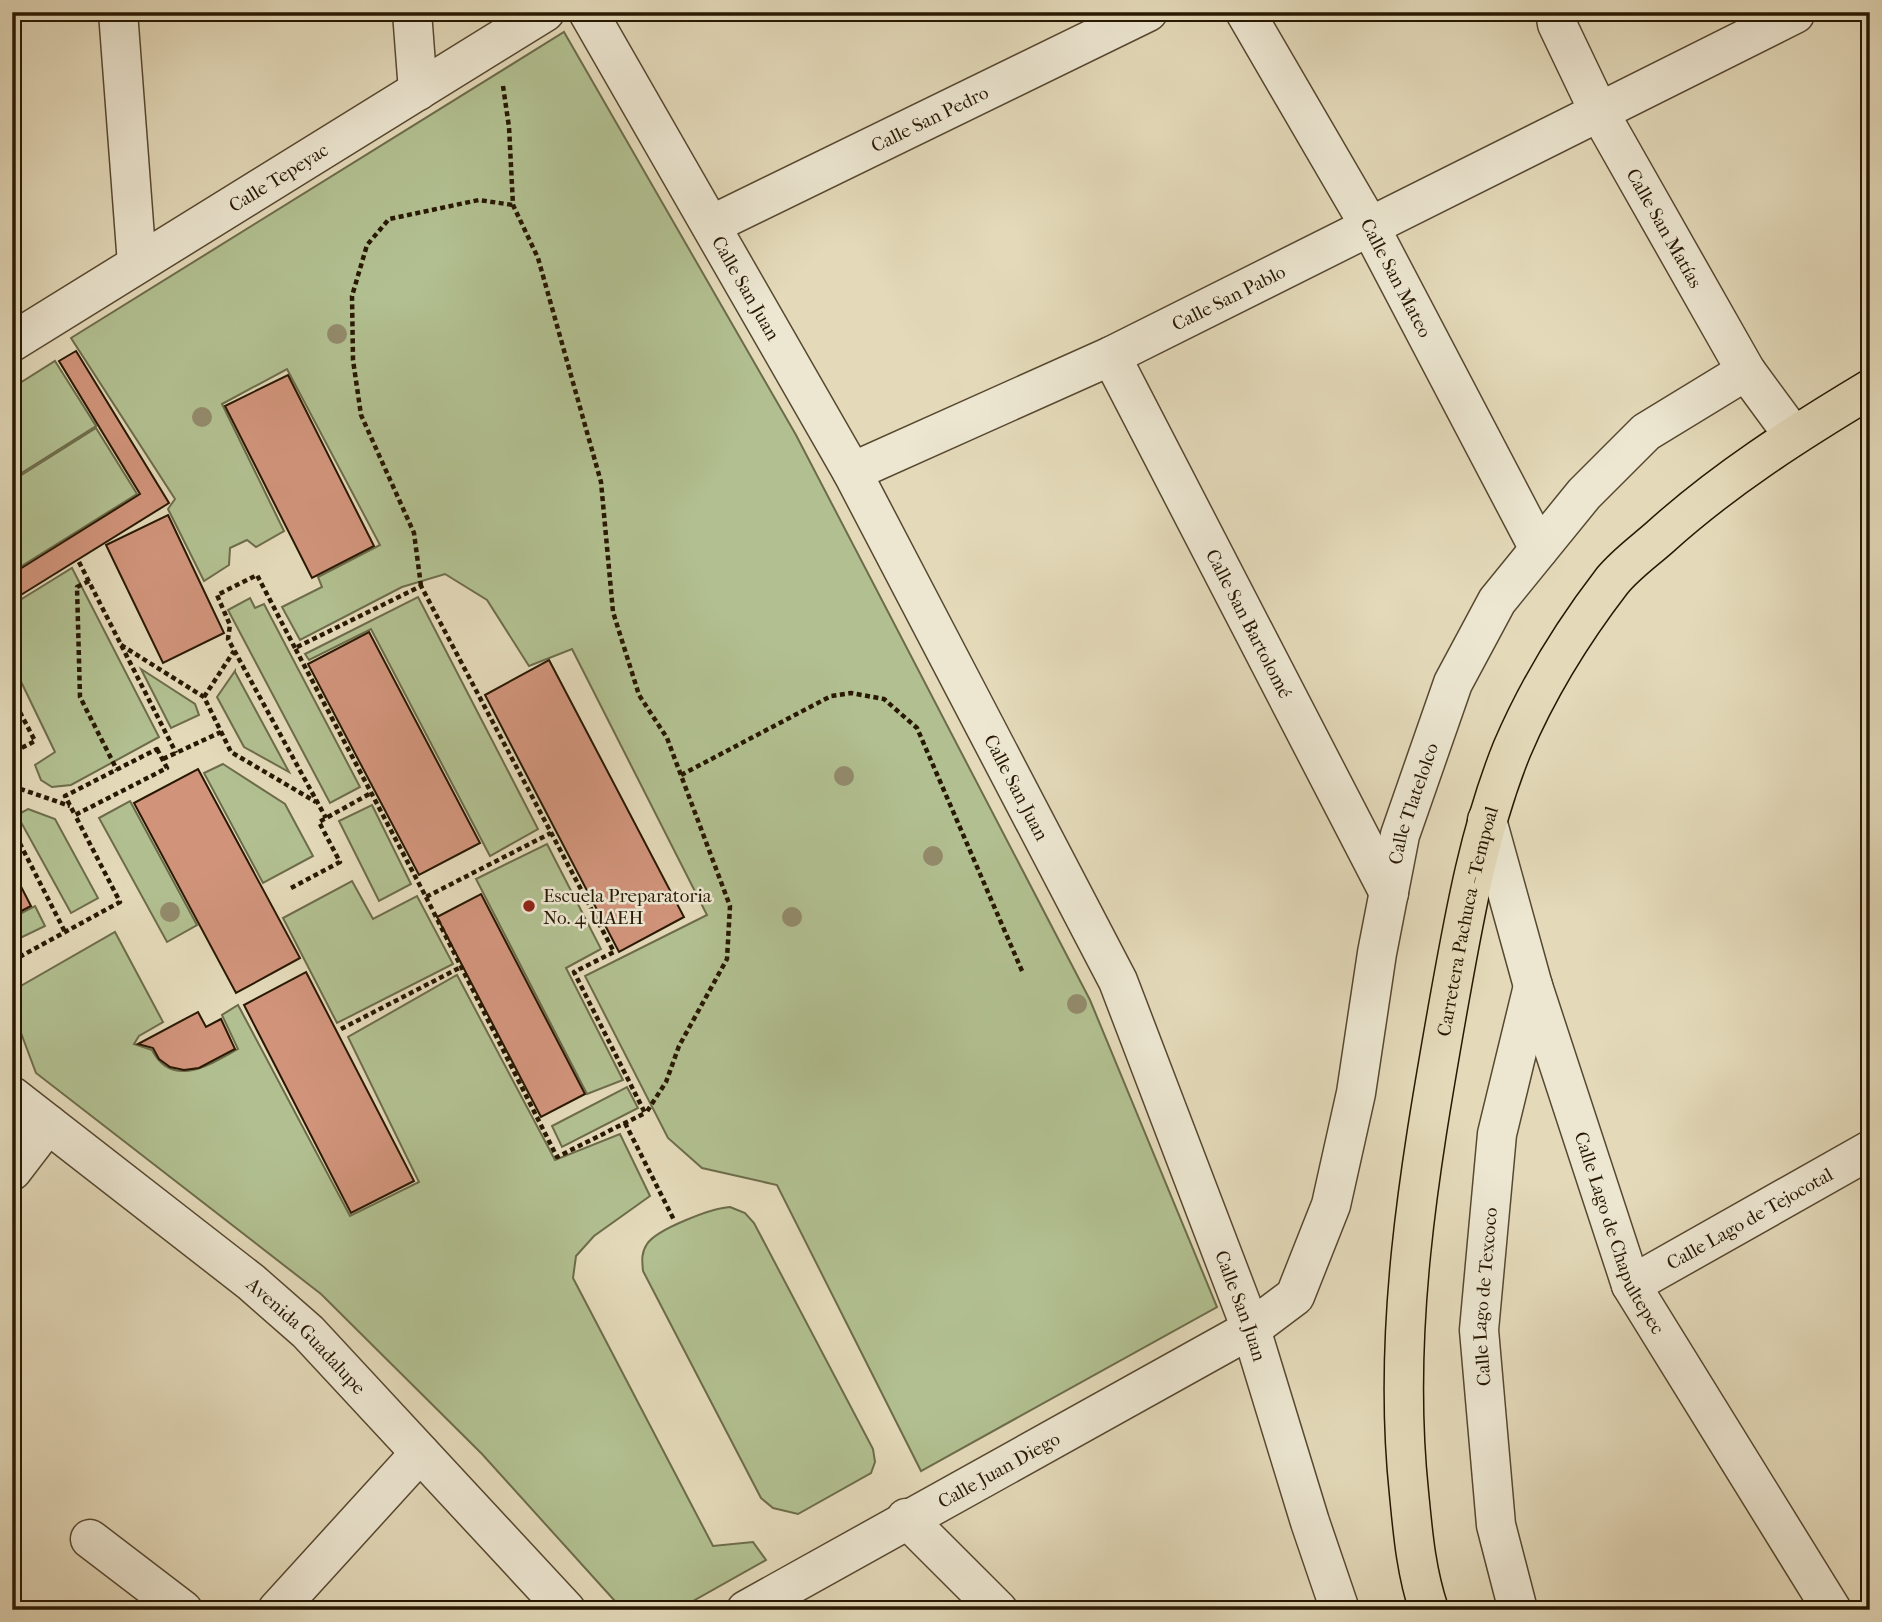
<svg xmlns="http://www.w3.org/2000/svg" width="1882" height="1622" font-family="'IM FELL French Canon',serif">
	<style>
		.green { fill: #b2c091; stroke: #6d6c4a; stroke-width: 2 }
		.building { fill: #d1947b; stroke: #281802; stroke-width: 2 }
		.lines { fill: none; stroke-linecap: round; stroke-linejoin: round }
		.minor-casing { stroke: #574830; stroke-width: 41 }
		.major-casing { stroke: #281802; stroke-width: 41 }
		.path { stroke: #281802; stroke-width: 4.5; stroke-dasharray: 5 3.5; stroke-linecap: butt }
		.minor { stroke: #ede7d2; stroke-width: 38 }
		.major { stroke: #e4daba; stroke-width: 38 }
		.tree { fill: #938b6c }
		.poi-dot { fill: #8f2418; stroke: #ede7d2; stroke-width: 2.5 }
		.labels { text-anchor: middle; stroke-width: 5; stroke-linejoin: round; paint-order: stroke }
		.street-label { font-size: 19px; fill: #281802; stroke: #ede7d2 }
		.poi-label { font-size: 19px; fill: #281802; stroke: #ede7d2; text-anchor: start }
	</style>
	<rect width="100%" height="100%" fill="#e4daba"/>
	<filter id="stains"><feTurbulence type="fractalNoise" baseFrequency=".00286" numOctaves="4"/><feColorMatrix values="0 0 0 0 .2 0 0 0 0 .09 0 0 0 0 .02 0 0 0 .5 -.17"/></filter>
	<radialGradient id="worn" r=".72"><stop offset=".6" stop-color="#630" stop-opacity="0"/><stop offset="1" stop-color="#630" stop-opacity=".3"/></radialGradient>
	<g class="green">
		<path d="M564 32 796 435 1090 1000 1217 1307 921 1471 777 1185 702 1168 668 1138 585 976 707 915 572 649 529 666 487 600 445 574 402 587 300 640 282 607 322 587 318 577 380 545 287 369 222 404 284 531 256 547 247 540 230 548 229 565 204 581 168 509 175 499 71 338Z"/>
		<path d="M55 361 96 426 12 479V388Z"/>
		<path d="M96 428 137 494 12 572V481Z"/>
		<path d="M72 568 159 737 71 785 52 787 41 780 35 765 55 752 12 663V605Z"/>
		<path d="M418 597 538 829 490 856 371 629 309 660 305 654Z"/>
		<path d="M250 598 255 608 264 604 360 787 330 803 228 610Z"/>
		<path d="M141 669 195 704 199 715 171 728Z"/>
		<path d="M235 671V672L289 772 244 747 217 697Z"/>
		<path d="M223 764 285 804 313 856 263 883 204 773Z"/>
		<path d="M130 801 197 925 167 942 99 818Z"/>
		<path d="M372 805 411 884 379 901 339 821Z"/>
		<path d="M28 809 55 819 98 898 71 913 17 815Z"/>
		<path d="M547 844 601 949 566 968 623 1080 587 1094 476 879Z"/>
		<path d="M352 881 373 919 417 896 453 964 337 1023 283 918Z"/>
		<path d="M35 906 45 926 12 942V918Z"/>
		<path d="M115 932 163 1022 139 1036 134 1044 152 1050C172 1089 210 1065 238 1049L222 1015 238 1005 350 1216 419 1182 348 1037 457 975 555 1160 620 1134 650 1196 594 1236 576 1256 573 1278 713 1546 753 1542 766 1560 677 1610H623L482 1454 321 1294 36 1073 12 1009V991Z"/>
		<path d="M627 1087 638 1108 562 1147 552 1126Z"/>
		<path d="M730 1207 745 1213 754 1223 873 1449 875 1462 871 1473 798 1514 773 1508 761 1498 643 1271C642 1261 641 1253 647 1244 657 1229 712 1208 730 1207Z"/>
	</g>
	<g class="building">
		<path d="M76 351 169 503 16 598 12 592V574L140 494 59 361Z"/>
		<path d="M288 375 374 546 312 578 225 406Z"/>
		<path d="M168 515 224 633 163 663 106 545Z"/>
		<path d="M369 632 480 843 419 875 308 664Z"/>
		<path d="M549 660 684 917 619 952 485 695Z"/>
		<path d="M198 769 300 958 236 993 134 803Z"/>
		<path d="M12 869 31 906 12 916Z"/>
		<path d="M481 894 585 1094 541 1117 437 917Z"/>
		<path d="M306 972 414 1181 351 1213 244 1005Z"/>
		<path d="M198 1012 206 1027 221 1019 235 1049 199 1068 184 1070 170 1067 159 1059 153 1048 138 1044Z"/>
	</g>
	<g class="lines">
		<g class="minor-casing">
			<g id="minor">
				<path d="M118 12 137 264"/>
				<path d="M412 12 418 91"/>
				<path id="s1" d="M588 12 852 472 1118 981 1251 1329 1310 1522 1340 1610"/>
				<path id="s2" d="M1245 12 1369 225 1539 549"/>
				<path id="s3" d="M1555 12 1557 24 1599 112 1746 371 1793 435"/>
				<path id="s4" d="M711 225 1148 12"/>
				<path id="s5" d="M12 342 545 12"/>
				<path id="s6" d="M1111 356 1389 893"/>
				<path id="s7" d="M852 472 1111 356 1795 14"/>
				<path id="s8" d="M1487 820 1533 986 1631 1285 1832 1610"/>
				<path id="s9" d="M12 1096 251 1282 308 1332 566 1610"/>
				<path d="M12 1171 48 1124"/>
				<path id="s10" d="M1631 1285 1870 1150"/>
				<path d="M906 1518 998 1610"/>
				<path d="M90 1539 183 1610"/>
				<path d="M277 1610 420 1453"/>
				<path id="s11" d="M746 1610 1251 1329 1295 1296 1331 1205 1356 1093 1377 953 1400 835 1453 683 1497 601 1584 494 1646 432 1746 371"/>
				<path id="s12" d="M1518 1610 1496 1525 1479 1330 1497 1134 1533 986"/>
			</g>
		</g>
		<g class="major-casing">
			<g id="major">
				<path id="s13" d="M1429 1610C1416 1571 1413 1534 1409 1493 1392 1332 1419 1172 1447 1013 1463 924 1478 833 1512 749 1538 688 1572 633 1612 581 1625 565 1643 552 1659 538 1723 480 1795 434 1870 389"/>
			</g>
		</g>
		<g class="path">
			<path d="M503 86 509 127 513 205 538 258 601 482 613 612 639 695 667 738 730 906 727 959 679 1046 666 1082 646 1113"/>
			<path d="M79 562 176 753"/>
			<path d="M89 581 77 587 80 697 117 770"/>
			<path d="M421 586 414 533 361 415 353 360 352 296 367 245 389 219 479 200 513 205"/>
			<path d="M121 645 204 697 231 752 316 802"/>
			<path d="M295 648 257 575 217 595 230 625 228 639 326 818"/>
			<path d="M12 697 35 741 12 753"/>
			<path d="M204 697 234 651"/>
			<path d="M157 749 167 768 75 815 65 796Z"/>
			<path d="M163 759 221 732"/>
			<path d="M681 775 831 696 851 693 884 699 917 728 1022 971"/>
			<path d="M12 786 70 806"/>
			<path d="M12 828 65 932"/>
			<path d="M291 888 340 862 319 822 371 793"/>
			<path d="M426 897 557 1157 645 1113 574 972 614 952 421 586 295 648 426 897 551 833"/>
			<path d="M12 961 120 902 75 815"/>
			<path d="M341 1029 461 967"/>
			<path d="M625 1123 674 1220"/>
		</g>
		<use href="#minor" class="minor"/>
		<use href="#major" class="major"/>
	</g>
	<g class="tree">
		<circle cx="337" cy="334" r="10"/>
		<circle cx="202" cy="417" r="10"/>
		<circle cx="844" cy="776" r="10"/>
		<circle cx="933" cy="856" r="10"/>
		<circle cx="170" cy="912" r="10"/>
		<circle cx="792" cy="917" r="10"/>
		<circle cx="1077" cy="1004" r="10"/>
	</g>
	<circle class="poi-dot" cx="529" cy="906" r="7"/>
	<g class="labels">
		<g class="street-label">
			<text dy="7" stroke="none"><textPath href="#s4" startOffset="243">Calle San Pedro</textPath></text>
			<text dy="7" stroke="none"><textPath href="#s5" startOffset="313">Calle Tepeyac</textPath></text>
			<text dy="7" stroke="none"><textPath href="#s3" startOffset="243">Calle San Matías</textPath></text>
			<text dy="7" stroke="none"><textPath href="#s2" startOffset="306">Calle San Mateo</textPath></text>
			<text dy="7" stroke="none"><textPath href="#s1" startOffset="318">Calle San Juan</textPath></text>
			<text dy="7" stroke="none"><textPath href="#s7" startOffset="415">Calle San Pablo</textPath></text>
			<text dy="7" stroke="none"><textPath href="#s6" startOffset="301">Calle San Bartolomé</textPath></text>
			<text dy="7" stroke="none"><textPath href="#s1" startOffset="886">Calle San Juan</textPath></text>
			<text dy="7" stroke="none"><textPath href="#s11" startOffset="1141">Calle Tlatelolco</textPath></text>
			<text dy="7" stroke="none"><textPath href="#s13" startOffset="696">Carretera Pachuca - Tempoal</textPath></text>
			<text dy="7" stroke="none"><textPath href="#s10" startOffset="136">Calle Lago de Tejocotal</textPath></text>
			<text dy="7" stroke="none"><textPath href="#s8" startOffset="434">Calle Lago de Chapultepec</textPath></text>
			<text dy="7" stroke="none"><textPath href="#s12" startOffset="317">Calle Lago de Texcoco</textPath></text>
			<text dy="7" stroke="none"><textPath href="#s1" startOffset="1452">Calle San Juan</textPath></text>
			<text dy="7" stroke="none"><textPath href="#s9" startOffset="380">Avenida Guadalupe</textPath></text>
			<text dy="7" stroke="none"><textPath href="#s11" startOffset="289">Calle Juan Diego</textPath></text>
		</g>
		<g class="poi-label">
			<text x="543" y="902">Escuela Preparatoria<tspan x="543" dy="22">No. 4 UAEH</tspan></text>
		</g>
	</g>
	<rect width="1882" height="1622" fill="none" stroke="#e4daba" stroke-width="42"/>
	<rect x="14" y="14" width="1854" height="1594" fill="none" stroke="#281802" stroke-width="3.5"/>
	<rect x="21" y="21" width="1840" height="1580" fill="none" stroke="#281802" stroke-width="2"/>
	<rect width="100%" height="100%" filter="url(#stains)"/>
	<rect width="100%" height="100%" fill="url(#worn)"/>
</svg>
